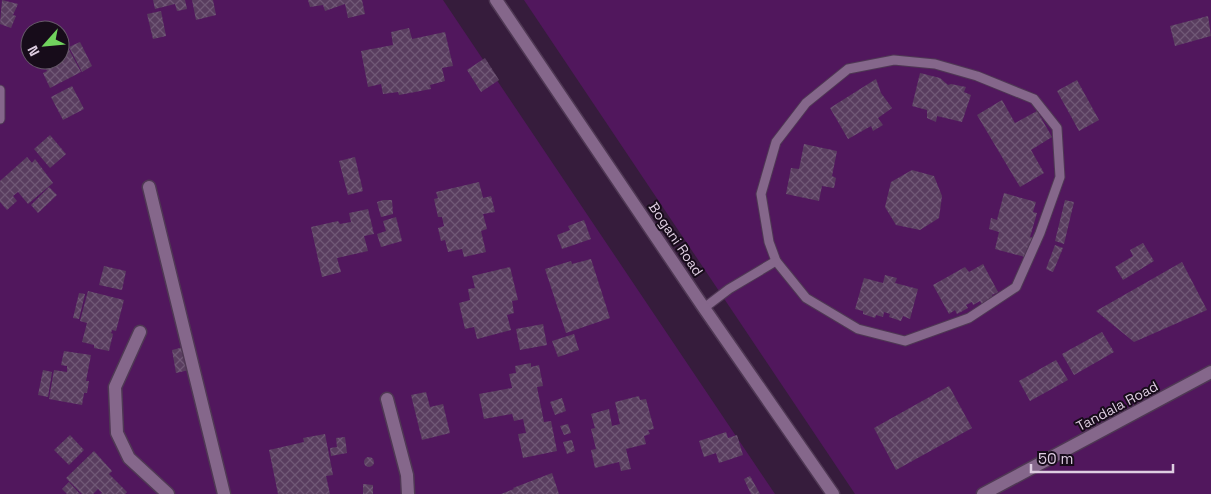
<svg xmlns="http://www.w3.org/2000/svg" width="1211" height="494" font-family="'Space Grotesk',sans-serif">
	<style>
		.garden { fill: #51175d; fill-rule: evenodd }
		.building { fill: url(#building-cross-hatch) }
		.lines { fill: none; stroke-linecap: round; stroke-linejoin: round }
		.lane-casing { stroke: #4f3854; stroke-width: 11 }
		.street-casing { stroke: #4f3854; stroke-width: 15 }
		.lane { stroke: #85678b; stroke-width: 9 }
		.street { stroke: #85678b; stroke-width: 12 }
		.labels { text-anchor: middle; stroke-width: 4; stroke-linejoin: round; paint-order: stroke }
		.street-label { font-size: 14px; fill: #decde1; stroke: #170c1a }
	</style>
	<defs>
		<pattern id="building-cross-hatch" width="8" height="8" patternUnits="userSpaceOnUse" patternTransform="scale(1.25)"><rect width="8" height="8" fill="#593d5f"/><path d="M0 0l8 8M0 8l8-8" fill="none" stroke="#705876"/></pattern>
	</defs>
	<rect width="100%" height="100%" fill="#361c3c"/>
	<g class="garden">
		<path d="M0 0H443L775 494H0ZM30 30H60V60H30Z"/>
		<path d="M524 0H1211V494H855Z"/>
	</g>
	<g class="building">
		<path d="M2 0 18 4 13 15 16 16 11 28 0 24Z"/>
		<path d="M153 0H185L187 9 177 11 175 4 155 9Z"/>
		<path d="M192 0H213L216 15 196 20Z"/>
		<path d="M308 0H362L365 14 348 18 345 4 325 11 323 5 310 7Z"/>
		<path d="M161 11 166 36 153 39 147 14Z"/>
		<path d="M1208 16 1211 36 1175 46 1170 26Z"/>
		<path d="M409 28 412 39 445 32 453 66 442 68 445 81 430 85 431 89 399 95 398 92 383 94 381 84 368 87 361 51 393 45 391 32Z"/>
		<path d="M80 42 92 66 82 72 69 47Z"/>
		<path d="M67 46 81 72 50 88 43 73 47 71 43 63 33 60H60V50Z"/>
		<path d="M485 58 499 80 481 92 467 70Z"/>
		<path d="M920 73 940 78 948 85 951 84 966 87 964 92 971 95 962 122 937 116 936 122 927 118V110L912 106Z"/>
		<path d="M876 79 881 93 892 108 878 118 883 125 873 131 871 126 848 139 830 108Z"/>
		<path d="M1077 80 1099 120 1079 131 1057 91Z"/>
		<path d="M72 86 84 109 63 120 51 97Z"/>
		<path d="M1002 100 1015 123 1037 111 1052 137 1031 150 1044 173 1020 187 977 115Z"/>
		<path d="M50 135 66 154 50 168 34 149Z"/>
		<path d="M804 144 837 151 832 176 836 178 834 188 822 186 819 201 786 194 791 168 799 169Z"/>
		<path d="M27 157 32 163 35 159 53 183 28 204 18 192 13 196 17 201 7 210 0 202V181Z"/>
		<path d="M355 157 363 191 348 195 339 161Z"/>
		<path d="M912 170 934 176 942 196 939 218 920 230 896 225 885 207 891 182Z"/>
		<path d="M479 182 483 198 491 196 495 212 483 214 487 229 481 231 486 252 464 257 462 249 448 252 445 240 441 241 438 228 444 226 442 217H438L434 199 438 198 436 192Z"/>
		<path d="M49 187 57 195 38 213 31 205Z"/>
		<path d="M1004 193 1036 202 1033 212 1037 213 1030 237 1034 238 1030 251 1027 250 1025 257 995 249 999 232 989 229 991 218 997 220Z"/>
		<path d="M383 200H392L393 214 381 217 377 202Z"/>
		<path d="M1065 200 1074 202 1064 244 1055 241Z"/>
		<path d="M368 209 374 234 364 236 368 251 337 258 341 272 322 277 311 227 338 221 340 224 351 222 349 213Z"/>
		<path d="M396 217 402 241 381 247 377 234 386 231 383 221Z"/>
		<path d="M584 220 591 239 562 249 557 235 570 230 568 226Z"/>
		<path d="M1143 243 1154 261 1123 280 1115 267 1133 256 1130 250Z"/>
		<path d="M1055 245 1063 248 1053 272 1046 269Z"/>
		<path d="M591 259 610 318 566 333 545 269 571 261 572 264Z"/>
		<path d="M1182 262 1207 310 1134 342 1096 311Z"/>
		<path d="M983 264 998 292 992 295 993 298 982 305 980 301 973 305 972 302 966 305 968 308 957 314 955 310 949 314 933 285 965 267 969 272Z"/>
		<path d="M104 266 126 271 122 290 99 285Z"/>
		<path d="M510 267 518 300 512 301 514 313 507 315 511 330 477 339 474 327 465 329 459 303 470 300 468 289 475 288 472 276Z"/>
		<path d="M885 275 897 278 895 283 918 289 910 319 903 316 901 321 889 317 890 314 884 312 883 317 876 315 875 318 863 314V311L855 309 864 278 883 283Z"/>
		<path d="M88 291 124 300 116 331 112 330 111 333 113 334 109 351 94 348V345L82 342 87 323 80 321Z"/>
		<path d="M79 293 85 294 79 319 73 318Z"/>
		<path d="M543 324 547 345 520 350 516 329Z"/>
		<path d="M1102 332 1114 352 1074 375 1062 354Z"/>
		<path d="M574 334 579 350 558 357 552 341Z"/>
		<path d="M184 347 189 370 176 373 172 350Z"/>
		<path d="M64 351 91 355 86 381H89L87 393H84L82 405 49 399 54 370 67 372V366L61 365Z"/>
		<path d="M1056 360 1068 380 1030 401 1019 381Z"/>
		<path d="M531 363V367L539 365 543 386 537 387 544 422 551 421 557 451 523 458 518 434 526 433 523 419 514 421 512 414 484 419 479 394 512 388 509 374 516 373 515 366Z"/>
		<path d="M43 370 52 372 48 397 38 395Z"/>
		<path d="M949 386 972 428 896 470 874 428Z"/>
		<path d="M426 392 430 407 443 404 450 433 422 440 411 395Z"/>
		<path d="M639 396 640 400 646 399 654 429 648 430 650 434 644 436 646 444 626 449 631 469 621 471 619 462 595 468 591 450 596 449 591 429 595 428 591 414 609 409 612 426 620 424 615 402Z"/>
		<path d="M562 398 566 411 555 415 550 402Z"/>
		<path d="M568 424 571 433 564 435 560 426Z"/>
		<path d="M726 432 728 438 737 435 743 455 719 463 716 453 704 457 699 441Z"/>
		<path d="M325 434 333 475 326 476 330 494H278L269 450 304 442 303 438Z"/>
		<path d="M70 435 84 450 69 465 54 450Z"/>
		<path d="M345 437 347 453 331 456 330 448 337 447 336 438Z"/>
		<path d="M572 440 575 451 567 454 563 442Z"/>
		<path d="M94 451 112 471 109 474 127 492 125 494H100L102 493 98 489 93 494H82L66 478Z"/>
		<circle cx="369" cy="462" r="5"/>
		<path d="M552 473 559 494H501L514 489 513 488Z"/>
		<path d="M750 476 760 494H751L744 479Z"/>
		<path d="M69 482 80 494H67L62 489Z"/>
		<path d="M363 484 373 485V494H363Z"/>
	</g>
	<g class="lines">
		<g class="lane-casing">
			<g id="lane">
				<path d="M894 60 935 64 977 76 1034 99 1057 128 1060 177 1040 233 1016 287 969 318 905 341 858 329 806 298 776 261 769 242 761 194 776 142 806 103 848 69Z"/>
				<path d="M0 90V119"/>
				<path d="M704 308 729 289 776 261"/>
			</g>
		</g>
		<g class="street-casing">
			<g id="street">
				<path d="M496 0 704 308 833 494"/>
				<path d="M149 187 224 494"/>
				<path d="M140 332 115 387 117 433 129 458 168 494"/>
				<path d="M387 399 407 475 408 494"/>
				<path d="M983 494 1211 372"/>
			</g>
		</g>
		<use href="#lane" class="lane"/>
		<use href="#street" class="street"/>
	</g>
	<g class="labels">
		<g class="street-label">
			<text transform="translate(676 239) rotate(56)" y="5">Bogani Road</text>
			<text transform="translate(1117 406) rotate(-28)" y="5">Tandala Road</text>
		</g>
	</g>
	<g transform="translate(45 45) rotate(243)"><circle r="24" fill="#170c1a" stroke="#67596a"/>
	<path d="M0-4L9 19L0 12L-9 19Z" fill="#71d35e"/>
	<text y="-8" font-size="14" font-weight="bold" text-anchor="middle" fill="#decde1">N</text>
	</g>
	<path d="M1031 464v8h142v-8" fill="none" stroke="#decde1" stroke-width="2.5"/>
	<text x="1038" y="464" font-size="15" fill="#decde1" stroke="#170c1a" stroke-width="4" paint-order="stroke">50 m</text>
</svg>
